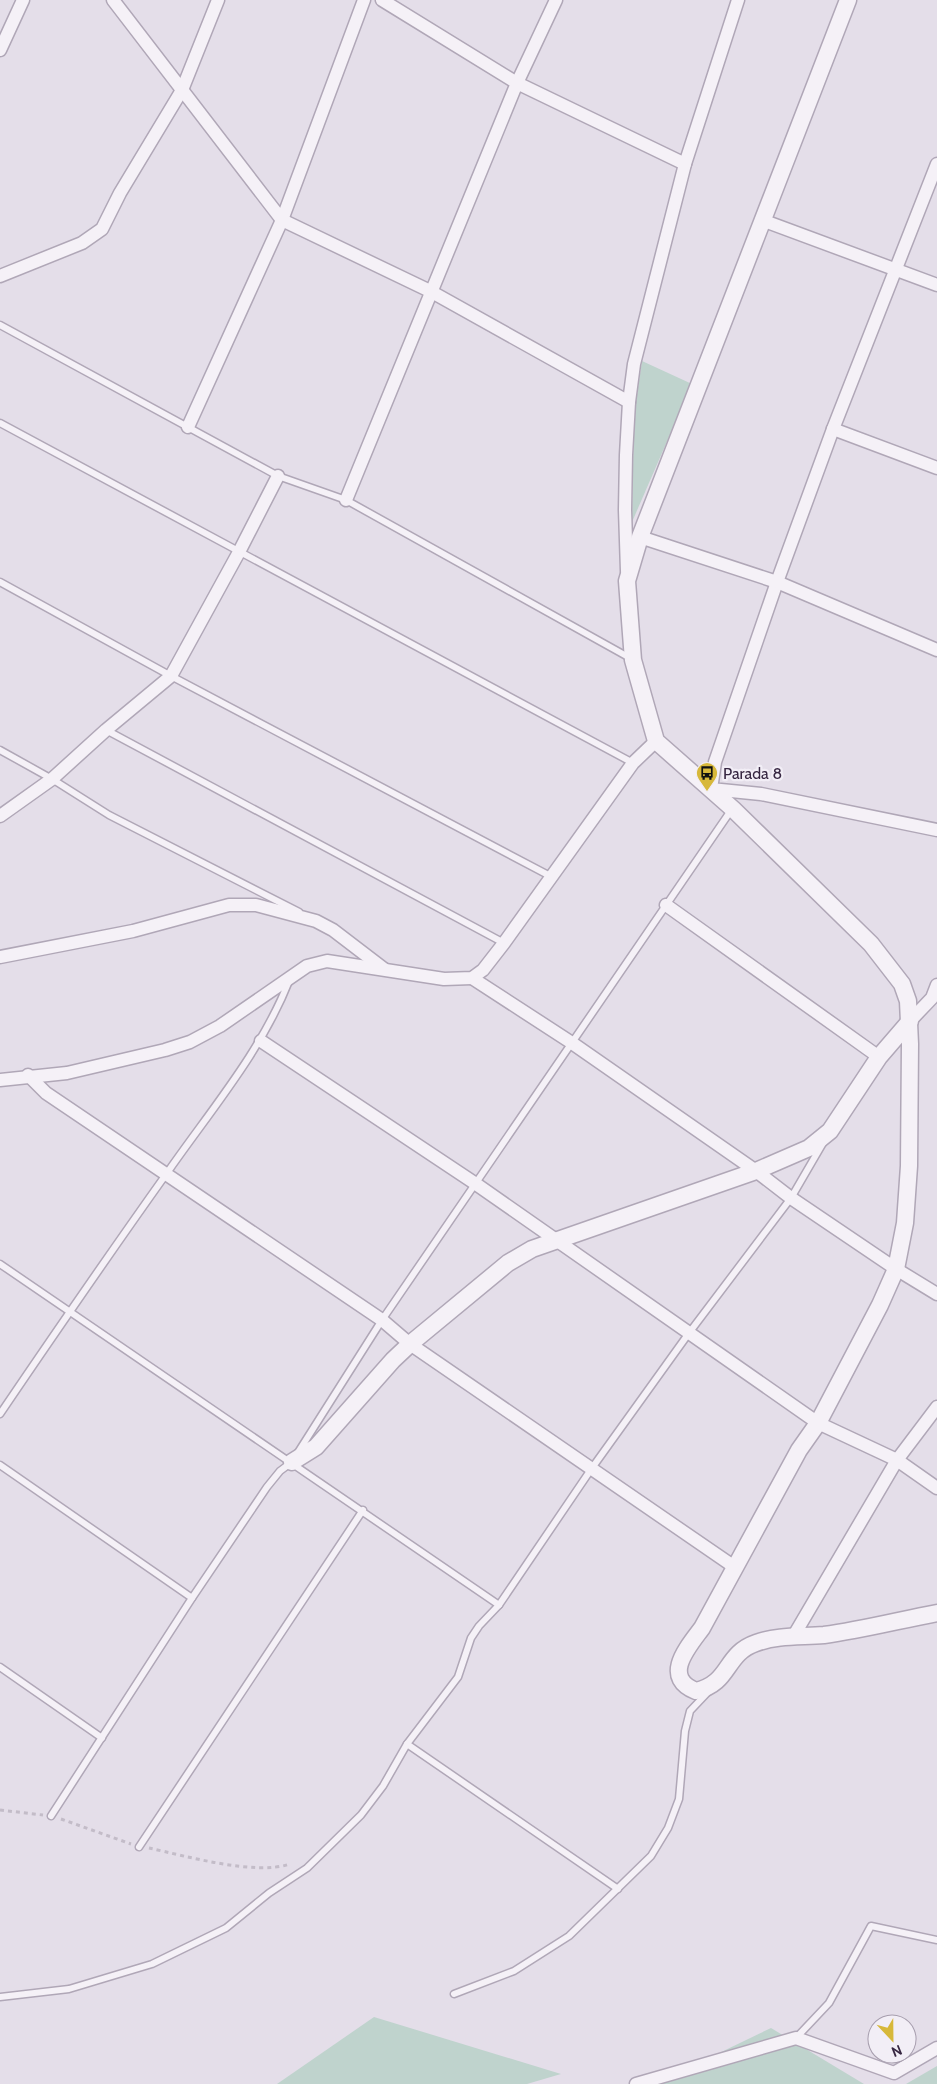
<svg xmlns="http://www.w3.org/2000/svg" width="937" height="2084" font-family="Cabin,sans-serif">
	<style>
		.green { fill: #bfd3cd }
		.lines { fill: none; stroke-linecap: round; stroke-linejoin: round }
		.service-casing { stroke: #b0a7b7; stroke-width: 9 }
		.minor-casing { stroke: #b0a7b7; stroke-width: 15 }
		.tertiary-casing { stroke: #b0a7b7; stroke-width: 19 }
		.path { stroke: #c3bcc8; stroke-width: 3; stroke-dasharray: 4 4; stroke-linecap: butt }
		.service { stroke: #f5f1f7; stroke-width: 6 }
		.minor { stroke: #f5f1f7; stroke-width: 12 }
		.tertiary { stroke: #f5f1f7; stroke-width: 16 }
		.labels { text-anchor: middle; stroke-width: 4.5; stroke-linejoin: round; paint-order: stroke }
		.poi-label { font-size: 16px; fill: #362641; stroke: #f2eef6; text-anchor: start }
	</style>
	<rect width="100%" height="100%" fill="#e4dee9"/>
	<g class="green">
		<path d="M642 361 692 384 632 522 634 415Z"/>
		<path d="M374 2017 561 2074 527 2084H277Z"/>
		<path d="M771 2028 864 2084H655Z"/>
		<path d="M937 2066V2084H906Z"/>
	</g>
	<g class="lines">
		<g class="service-casing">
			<g id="service">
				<path d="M0 325 278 476 346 500 630 658"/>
				<path d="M0 423 633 763"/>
				<path d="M0 582 171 676 552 877"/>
				<path d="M106 730 504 943"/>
				<path d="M0 750 52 779 109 815 299 912"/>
				<path d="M0 1264 499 1605"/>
				<path d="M0 1414C55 1333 110 1253 167 1173 210 1111 261 1052 289 981"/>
				<path d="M297 1454 382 1320 732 809"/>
				<path d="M0 1465 192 1598"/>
				<path d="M0 1667 102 1738"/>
				<path d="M407 1744 618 1889"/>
				<path d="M51 1816 192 1598 267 1487 280 1471 292 1462"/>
				<path d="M139 1847 363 1510"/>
				<path d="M454 1994 514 1971 569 1936 651 1856 668 1828 679 1799 685 1731 690 1711 708 1692"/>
				<path d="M0 1997 69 1989 152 1964 226 1928 269 1893 307 1868 361 1815 383 1786 407 1744 458 1677 471 1638 479 1626 499 1605 592 1468 689 1333 791 1198 823 1143"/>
				<path d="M796 2038 829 2003 871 1926 937 1940"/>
			</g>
		</g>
		<g class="minor-casing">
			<g id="minor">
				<path d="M113 0 282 220 430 291 629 402"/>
				<path d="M382 0 517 83 685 164"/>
				<path d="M0 50 23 0"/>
				<path d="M937 164 833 429 777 582 715 762 711 789 761 794 937 830"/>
				<path d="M762 220 937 285"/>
				<path d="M0 276 82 243 102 229 120 193 182 90 218 0"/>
				<path d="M188 427 282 220 364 0"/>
				<path d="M833 429 937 468"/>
				<path d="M346 500 517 83 556 0"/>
				<path d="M640 537 777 582 937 650"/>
				<path d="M627 571 625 510 626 455 629 402 634 364 685 164 738 0"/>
				<path d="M0 816 52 779 106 730 171 676 239 552 278 476"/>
				<path d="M666 905 879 1057"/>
				<path d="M0 957 133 931 229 905H256L316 921 333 930 384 969"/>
				<path d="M472 978 572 1043 756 1171 791 1198 896 1269 937 1294"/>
				<path d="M910 1021 932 998 937 985"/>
				<path d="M261 1041 476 1184 818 1423 897 1460 937 1488"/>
				<path d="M28 1075 46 1093 382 1320 410 1344 736 1568"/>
				<path d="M0 1080 67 1073 165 1050 190 1042 220 1026 307 966 327 961 444 979 472 978 483 970 504 943 633 763 656 741"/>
				<path d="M793 1637 897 1460 937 1407"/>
				<path d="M636 2084 796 2038 894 2073 937 2048"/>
			</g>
		</g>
		<g class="tertiary-casing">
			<g id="tertiary">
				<path d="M848 0 640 537 627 581 633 660 656 741 733 809 871 944 902 984 908 1001 910 1044 909 1166 905 1223 896 1269 880 1305 818 1423 799 1450 702 1628C688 1647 661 1677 696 1691 731 1683 724 1654 756 1643 778 1635 801 1637 824 1635 862 1630 900 1620 937 1613"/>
				<path d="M292 1462 316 1447 393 1360 410 1344 508 1263 532 1249 756 1171 809 1148 830 1131 879 1057 910 1021"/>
			</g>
		</g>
		<g class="path">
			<path d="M0 1810 43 1815"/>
			<path d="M61 1819 131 1844"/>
			<path d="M149 1848C186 1856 255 1876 290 1864"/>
		</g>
		<use href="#service" class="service"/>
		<use href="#minor" class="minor"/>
		<use href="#tertiary" class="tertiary"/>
	</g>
	<defs>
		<g id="bus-pin" transform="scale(1.125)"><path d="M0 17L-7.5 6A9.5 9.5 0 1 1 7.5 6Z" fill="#d7b83a" stroke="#f2eef6"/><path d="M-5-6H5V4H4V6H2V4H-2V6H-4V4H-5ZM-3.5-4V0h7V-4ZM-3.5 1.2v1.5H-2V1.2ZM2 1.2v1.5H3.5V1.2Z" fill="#111"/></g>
	</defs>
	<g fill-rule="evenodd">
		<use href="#bus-pin" x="707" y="773"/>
	</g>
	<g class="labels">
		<g class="poi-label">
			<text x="723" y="779">Parada 8</text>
		</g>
	</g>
	<g transform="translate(892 2039) rotate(158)"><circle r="24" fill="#f2eef6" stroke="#a79eae"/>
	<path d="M0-4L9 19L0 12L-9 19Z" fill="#d7b83a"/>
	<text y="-8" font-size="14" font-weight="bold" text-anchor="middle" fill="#362641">N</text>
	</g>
</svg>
